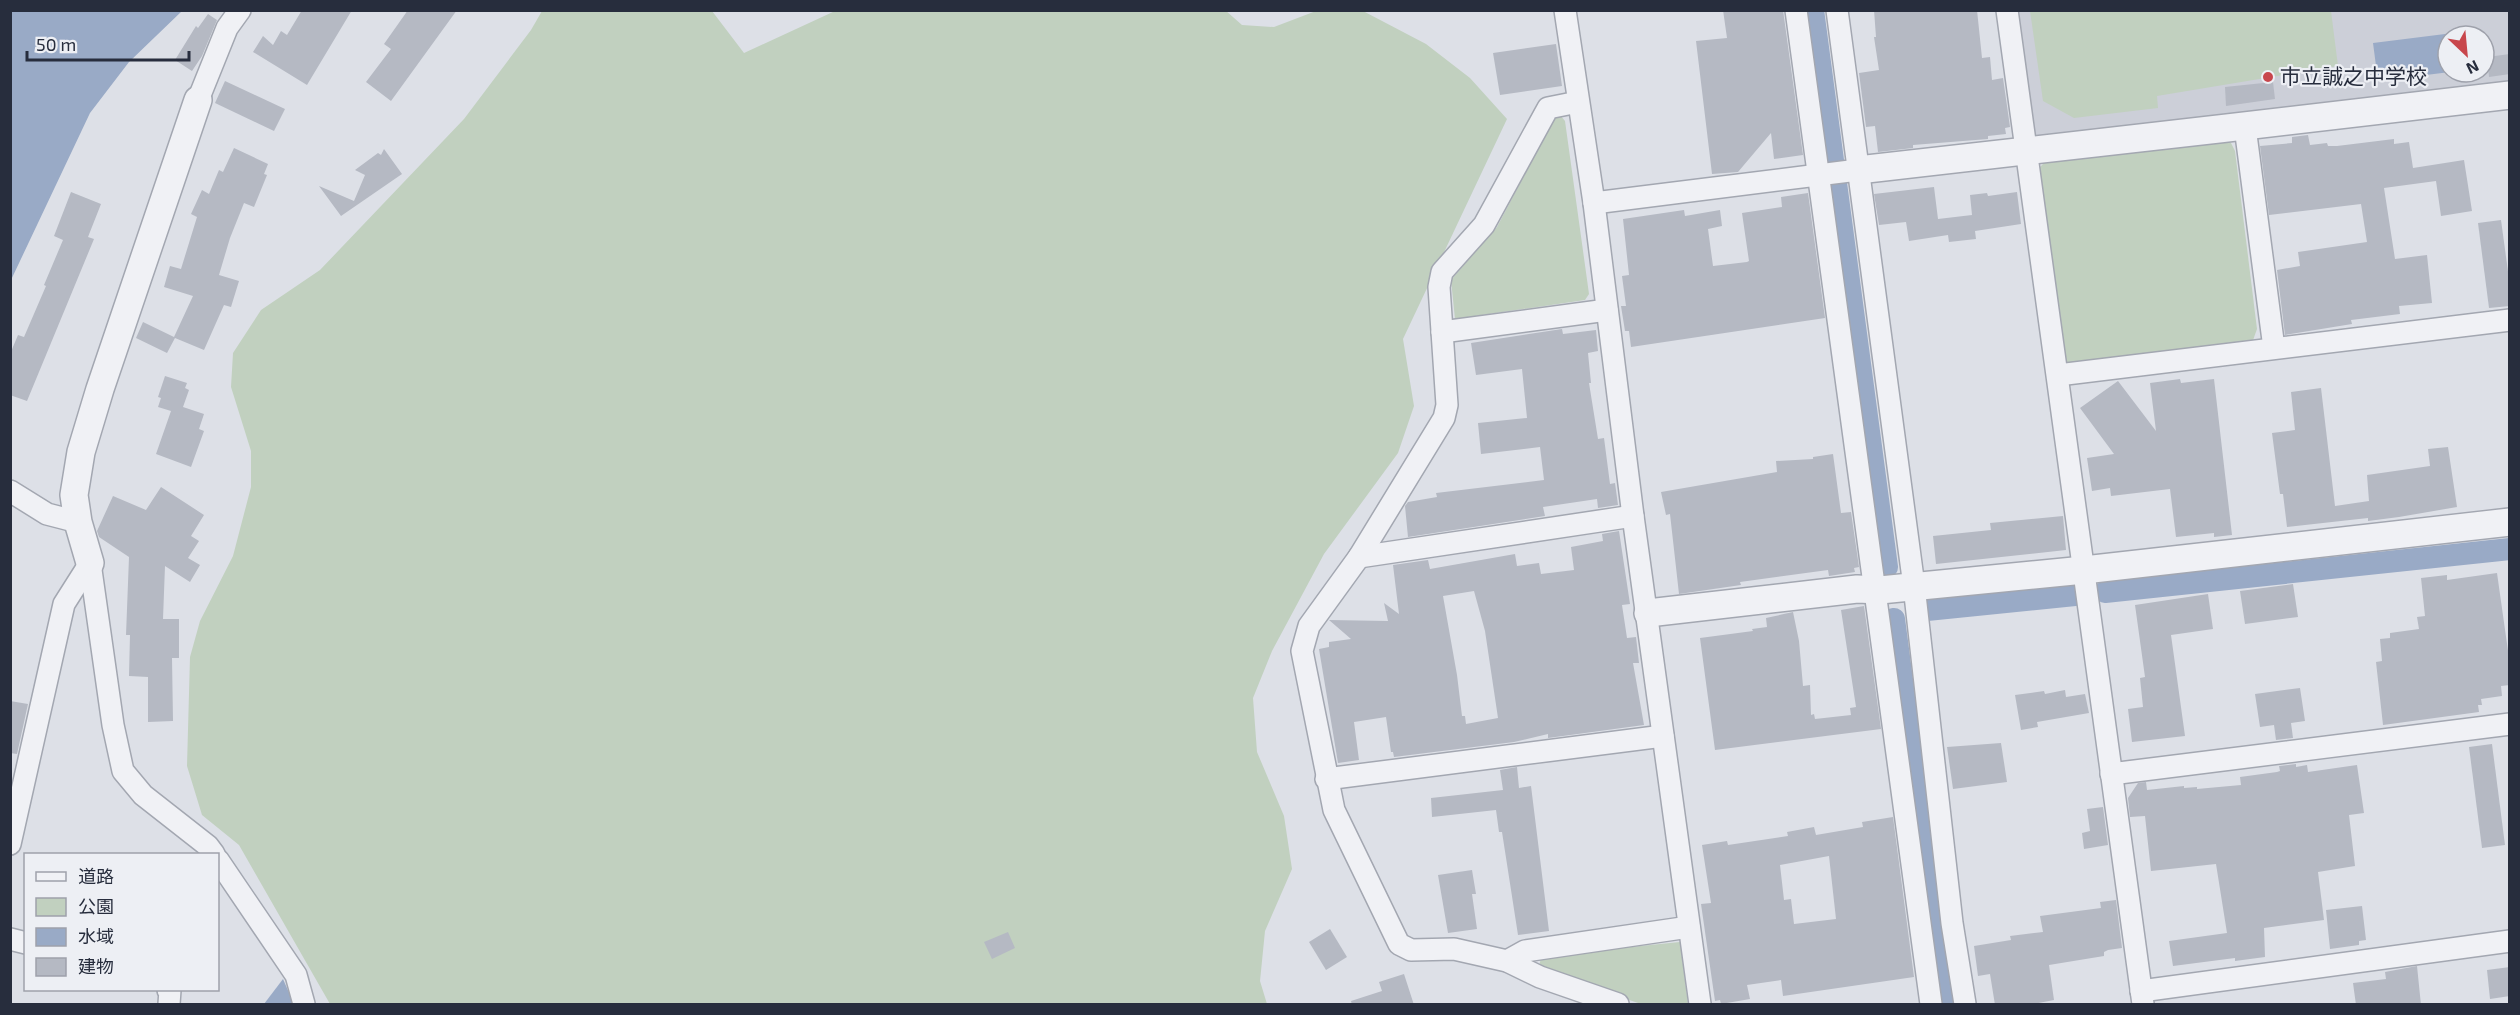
<svg xmlns="http://www.w3.org/2000/svg" width="2520" height="1015" font-family="'Exo 2','Noto Sans JP',sans-serif">
	<style>
		.built { fill: #cccfd8; fill-rule: evenodd }
		.green { fill: #c1d0bf }
		.water { fill: #99aac6 }
		.lines { fill: none; stroke-linecap: round; stroke-linejoin: round }
		.canal { stroke: #99aac6; stroke-width: 22 }
		.building { fill: #b5b9c3; fill-rule: evenodd }
		.minor-casing { stroke: #a3a7b1; stroke-width: 24 }
		.tertiary-casing { stroke: #a3a7b1; stroke-width: 30 }
		.minor { stroke: #f0f1f5; stroke-width: 21 }
		.tertiary { stroke: #f0f1f5; stroke-width: 27 }
		.poi-dot { fill: #c8464c; stroke: #edeff4; stroke-width: 2 }
		.labels { text-anchor: middle; stroke-width: 4.5; stroke-linejoin: round; paint-order: stroke }
		.poi-label { font-size: 21px; fill: #272d3d; stroke: #edeff4; text-anchor: start }
	</style>
	<rect width="100%" height="100%" fill="#dde0e7"/>
	<path class="built" d="M2019 11H2509V83L2045 141 2034 134ZM2448 36H2484V72H2448Z"/>
	<g class="green">
		<path d="M1225 10 1242 25 1274 27 1316 11H1363L1426 44 1470 78 1507 119 1403 339 1414 406 1398 453 1324 554 1272 651 1253 698 1257 752 1284 816 1292 869 1265 931 1260 981 1267 1004H330L239 845 202 815 187 766 190 657 200 621 233 556 251 487V451L231 387 233 353 261 310 320 270 464 119 531 30 542 11H712L744 53 835 11Z"/>
		<path d="M2030 11H2331L2338 66 2157 96 2158 108 2074 118 2043 101Z"/>
		<path d="M1560 115 1565 121 1589 294 1585 300 1455 319 1451 280 1497 227 1554 119Z"/>
		<path d="M2223 140 2231 143 2235 151 2257 329 2252 343 2070 364 2063 359 2039 168 2045 162 2055 159Z"/>
		<path d="M1680 942 1688 1004H1641L1539 969 1541 956Z"/>
	</g>
	<g class="water">
		<path d="M11 10 182 11 129 62 90 113 11 280Z"/>
		<path d="M2453 33V36H2448V72H2450L2378 81 2373 43Z"/>
		<path d="M283 979 294 1004H264Z"/>
	</g>
	<g class="lines">
		<g class="canal">
			<path d="M1813 10 1887 567"/>
			<path d="M2105 592 2510 549"/>
			<path d="M1927 610 2075 595"/>
			<path d="M1894 619 1945 1004"/>
		</g>
	</g>
	<g class="building">
		<path d="M302 10H352L307 85 253 52 263 36 273 45 281 31 287 35Z"/>
		<path d="M408 10H457L391 101 366 82 391 49 384 44Z"/>
		<path d="M1723 10H1783L1803 155 1774 159 1771 133 1738 172 1712 174 1696 41 1727 38Z"/>
		<path d="M1874 10H1977L1982 58 1990 57 1992 80 2003 78 2010 127 2005 128 2006 134 1988 136V139L1913 145V148L1878 152 1875 126 1866 127 1859 73 1879 70 1874 37H1876Z"/>
		<path d="M208 14 217 20 202 56 192 71 175 60 196 26 198 28Z"/>
		<path d="M1556 44 1562 86 1500 95 1493 53Z"/>
		<path d="M2510 54V74L2489 77 2487 57Z"/>
		<path d="M225 81 285 109 274 131 215 103Z"/>
		<path d="M2273 82 2275 99 2226 106 2225 87Z"/>
		<path d="M2308 135 2310 145 2327 143 2328 146H2337L2394 139V144L2409 142 2413 168 2464 160 2472 211 2441 216 2436 181 2384 188 2395 259 2427 255 2432 303 2399 306 2400 314 2351 320 2352 324 2285 335 2277 270 2300 266 2298 252 2367 242 2361 204 2269 215 2260 146 2292 143V137Z"/>
		<path d="M234 148 268 164 264 174 267 175 254 207 244 203 230 238 219 275 239 281 231 307 224 305 204 350 175 338 167 353 136 338 143 322 174 337 193 296 164 287 170 266 181 269 197 217 191 214 202 190 209 194 219 170 223 172Z"/>
		<path d="M384 149 402 174 341 216 319 186 354 201 365 175 355 170 378 153 381 155Z"/>
		<path d="M1934 187 1938 219 1972 215 1970 195 1987 193 1988 196 2017 192 2021 224 1975 231 1976 239 1949 242 1948 235 1909 241 1906 222 1879 225 1874 194Z"/>
		<path d="M71 192 101 204 88 237 94 239 27 401 10 395V354L18 335 24 337 46 286 44 285 63 240 54 236Z"/>
		<path d="M1808 193 1825 318 1631 347 1629 331H1625L1621 306H1626L1622 276 1629 275 1623 219 1684 210 1685 216 1720 210 1722 226 1708 229 1713 266 1747 262 1749 261 1742 213 1782 207 1781 197Z"/>
		<path d="M2501 220 2510 286V306L2489 308 2478 223Z"/>
		<path d="M1562 329 1563 334 1596 330 1598 351 1588 353 1591 383H1589L1598 439 1604 438 1610 484 1615 483 1618 505 1598 508 1597 499 1543 507 1545 516 1408 537 1405 506 1408 502 1437 497 1436 493 1544 480 1540 447 1481 454 1478 423 1527 418 1522 369 1476 375 1471 343Z"/>
		<path d="M165 376 187 383 185 388 189 390 183 407 204 414 199 429 204 431 191 467 156 454 171 411 158 407 161 398 158 397Z"/>
		<path d="M2180 379 2181 383 2214 379 2232 535 2214 537V533L2176 537 2170 489 2111 496 2110 488 2092 491 2087 458 2114 454 2080 408 2118 381 2156 431 2150 383Z"/>
		<path d="M2321 388 2335 506 2369 501 2367 475 2430 466 2428 449 2448 447 2457 507 2399 517 2368 521V518L2287 527 2283 494H2280L2272 433 2295 430 2291 392Z"/>
		<path d="M1833 454 1841 513 1851 512 1859 567 1854 568 1855 572 1829 576 1828 570 1740 582 1741 585 1679 594 1670 514 1666 515 1661 492 1777 472 1776 461 1813 459V457Z"/>
		<path d="M161 487 204 515 191 536 199 541 188 558 200 565 190 582 165 566 163 619H179V658H172L173 721 148 722V677L129 676 130 635H126L129 557 99 537 97 531 113 496 146 510Z"/>
		<path d="M2063 516 2066 550 1936 564 1933 536 1991 530 1990 523Z"/>
		<path d="M1619 531 1630 604 1622 605 1627 638 1636 637 1639 663H1633L1644 725 1548 738V734L1514 742 1394 757 1393 752H1391L1386 717 1354 722 1359 760 1338 763 1319 649 1329 647V642L1351 639 1329 620 1388 621 1384 603 1399 614 1393 565 1428 560 1430 569 1515 554 1517 566 1539 563 1541 574 1574 570 1571 547 1603 541 1602 534ZM1474 591 1485 631 1498 718 1466 724 1465 716H1462L1457 675 1443 596Z"/>
		<path d="M2497 573 2510 665V685L2501 686 2502 696 2481 699 2482 705H2478L2479 712 2383 725 2376 662 2382 661 2380 639 2390 638V633L2419 629 2417 617 2425 616 2421 578 2447 575V580Z"/>
		<path d="M2293 584 2298 617 2245 624 2240 591Z"/>
		<path d="M2208 594 2213 629 2171 635 2185 736 2132 742 2128 709 2143 707 2140 678 2145 677 2135 605Z"/>
		<path d="M1864 606 1881 729 1715 750 1700 638 1753 631 1752 629 1767 627 1766 618 1793 612 1799 641 1803 686 1810 685 1811 715 1814 714 1815 719 1851 715 1850 708 1856 707 1841 610Z"/>
		<path d="M2300 688 2305 721 2291 723 2293 738 2276 740 2274 725 2260 727 2255 694Z"/>
		<path d="M2065 690 2066 697 2085 694 2089 713 2037 722 2038 727 2021 730 2015 695 2044 691 2045 694Z"/>
		<path d="M10 701 28 704 17 754 10 753Z"/>
		<path d="M2001 743 2007 782 1953 789 1947 747Z"/>
		<path d="M2492 744 2505 845 2482 848 2469 747Z"/>
		<path d="M2296 764V767L2307 765 2308 772 2357 765 2364 813 2349 815 2355 866 2318 872 2324 920 2264 928 2265 957 2235 961V958L2173 966 2169 941 2227 933 2216 864 2151 871 2145 816 2130 817 2128 798 2138 783 2146 782 2147 790 2184 786V788L2197 787V789L2241 785 2240 777 2277 772 2280 771 2279 766Z"/>
		<path d="M1517 767 1519 788 1531 786 1549 931 1518 935 1502 832H1499L1496 810 1432 817 1431 798 1503 790 1500 770Z"/>
		<path d="M2103 807 2108 845 2084 849 2082 833 2090 831 2087 809Z"/>
		<path d="M1893 817 1914 977 1783 996 1781 980 1747 985 1750 999 1721 1004 1720 1000 1715 1001 1701 904 1711 903 1702 845 1727 841 1728 845 1788 836 1787 832 1814 827 1816 835 1863 827 1862 822ZM1829 856 1836 919 1794 924 1791 899 1784 900 1780 865Z"/>
		<path d="M1472 870 1476 894H1472L1477 929 1448 933 1438 875Z"/>
		<path d="M2116 900 2122 948 2108 950 2104 952V956L2049 965 2054 1000 2028 1005H1995L1990 974 1978 976 1974 946 2011 940 2010 936 2043 932 2040 916 2101 908 2100 902Z"/>
		<path d="M2362 906 2366 940 2359 941V945L2330 949 2326 910Z"/>
		<path d="M1330 929 1347 957 1326 970 1309 942Z"/>
		<path d="M1008 932 1015 948 992 959 984 942Z"/>
		<path d="M2417 966 2421 1005H2356L2353 983 2386 979 2385 972Z"/>
		<path d="M2510 967V996L2490 999 2487 970Z"/>
		<path d="M1404 974 1414 1005H1352L1351 1001 1382 991 1379 982Z"/>
	</g>
	<g class="lines">
		<g class="minor-casing">
			<g id="minor">
				<path d="M1565 10 1594 203 1633 516 1700 1004"/>
				<path d="M1796 10 1931 1004"/>
				<path d="M1837 10 1914 586 1952 923 1965 1004"/>
				<path d="M2007 10 2143 1004"/>
				<path d="M198 100 227 28 240 10"/>
				<path d="M1578 102 1548 108 1484 225 1442 272 1439 287 1447 405 1444 418 1359 557 1309 626 1302 651 1334 810 1399 944 1411 950 1454 949 1507 961 1540 977 1618 1004"/>
				<path d="M2245 127 2274 348"/>
				<path d="M1594 203 1858 170"/>
				<path d="M1442 332 1607 310"/>
				<path d="M2058 375 2510 320"/>
				<path d="M10 491 47 514 78 522"/>
				<path d="M1359 557 1633 516"/>
				<path d="M90 563 113 725 123 771 143 795 208 846 214 854"/>
				<path d="M2111 774 2510 724"/>
				<path d="M1326 779 1663 736"/>
				<path d="M10 844 64 604 90 563"/>
				<path d="M218 860 296 975 304 1004"/>
				<path d="M10 939 26 943"/>
				<path d="M1507 961 1525 951 1689 927"/>
				<path d="M168 990H170L169 1004"/>
				<path d="M2141 991 2510 941"/>
			</g>
		</g>
		<g class="tertiary-casing">
			<g id="tertiary">
				<path d="M1858 170C2075 144 2293 122 2510 95"/>
				<path d="M90 563 78 522 74 495 81 452 100 389 198 100"/>
				<path d="M1648 613 1857 589 1880 590 2084 570 2510 522"/>
			</g>
		</g>
		<use href="#minor" class="minor"/>
		<use href="#tertiary" class="tertiary"/>
	</g>
	<circle class="poi-dot" cx="2268" cy="77" r="6"/>
	<g class="labels">
		<g class="poi-label">
			<text x="2280" y="84">市立誠之中学校</text>
		</g>
	</g>
	<rect width="2520" height="1015" fill="none" stroke="#272d3d" stroke-width="24"/>
	<rect x="24" y="853" width="195" height="138" fill="#edeff4" stroke="#9ea1ab" stroke-width="1.5"/>
	<rect x="36" y="872" width="30" height="9" fill="#f0f1f5" stroke="#9ea1ab" stroke-width="1.5"/>
	<text x="78" y="883" font-size="18" fill="#272d3d">道路</text>
	<rect x="36" y="898" width="30" height="18" fill="#c1d0bf" stroke="#9ea1ab" stroke-width="1.5"/>
	<text x="78" y="913" font-size="18" fill="#272d3d">公園</text>
	<rect x="36" y="928" width="30" height="18" fill="#99aac6" stroke="#9ea1ab" stroke-width="1.5"/>
	<text x="78" y="943" font-size="18" fill="#272d3d">水域</text>
	<rect x="36" y="958" width="30" height="18" fill="#b5b9c3" stroke="#9ea1ab" stroke-width="1.5"/>
	<text x="78" y="973" font-size="18" fill="#272d3d">建物</text>
	<g transform="translate(2466 54) rotate(154)"><circle r="28" fill="#edeff4" stroke="#9ea1ab" stroke-width="1.5"/>
	<path d="M0-4.5L10 22L0 15L-10 22Z" fill="#c8464c"/>
	<text y="-9" font-size="16" font-weight="bold" text-anchor="middle" fill="#272d3d">N</text>
	</g>
	<path d="M27 51v9h162v-9" fill="none" stroke="#272d3d" stroke-width="3"/>
	<text x="36" y="51" font-size="18" fill="#272d3d" stroke="#edeff4" stroke-width="4.5" paint-order="stroke">50 m</text>
</svg>
